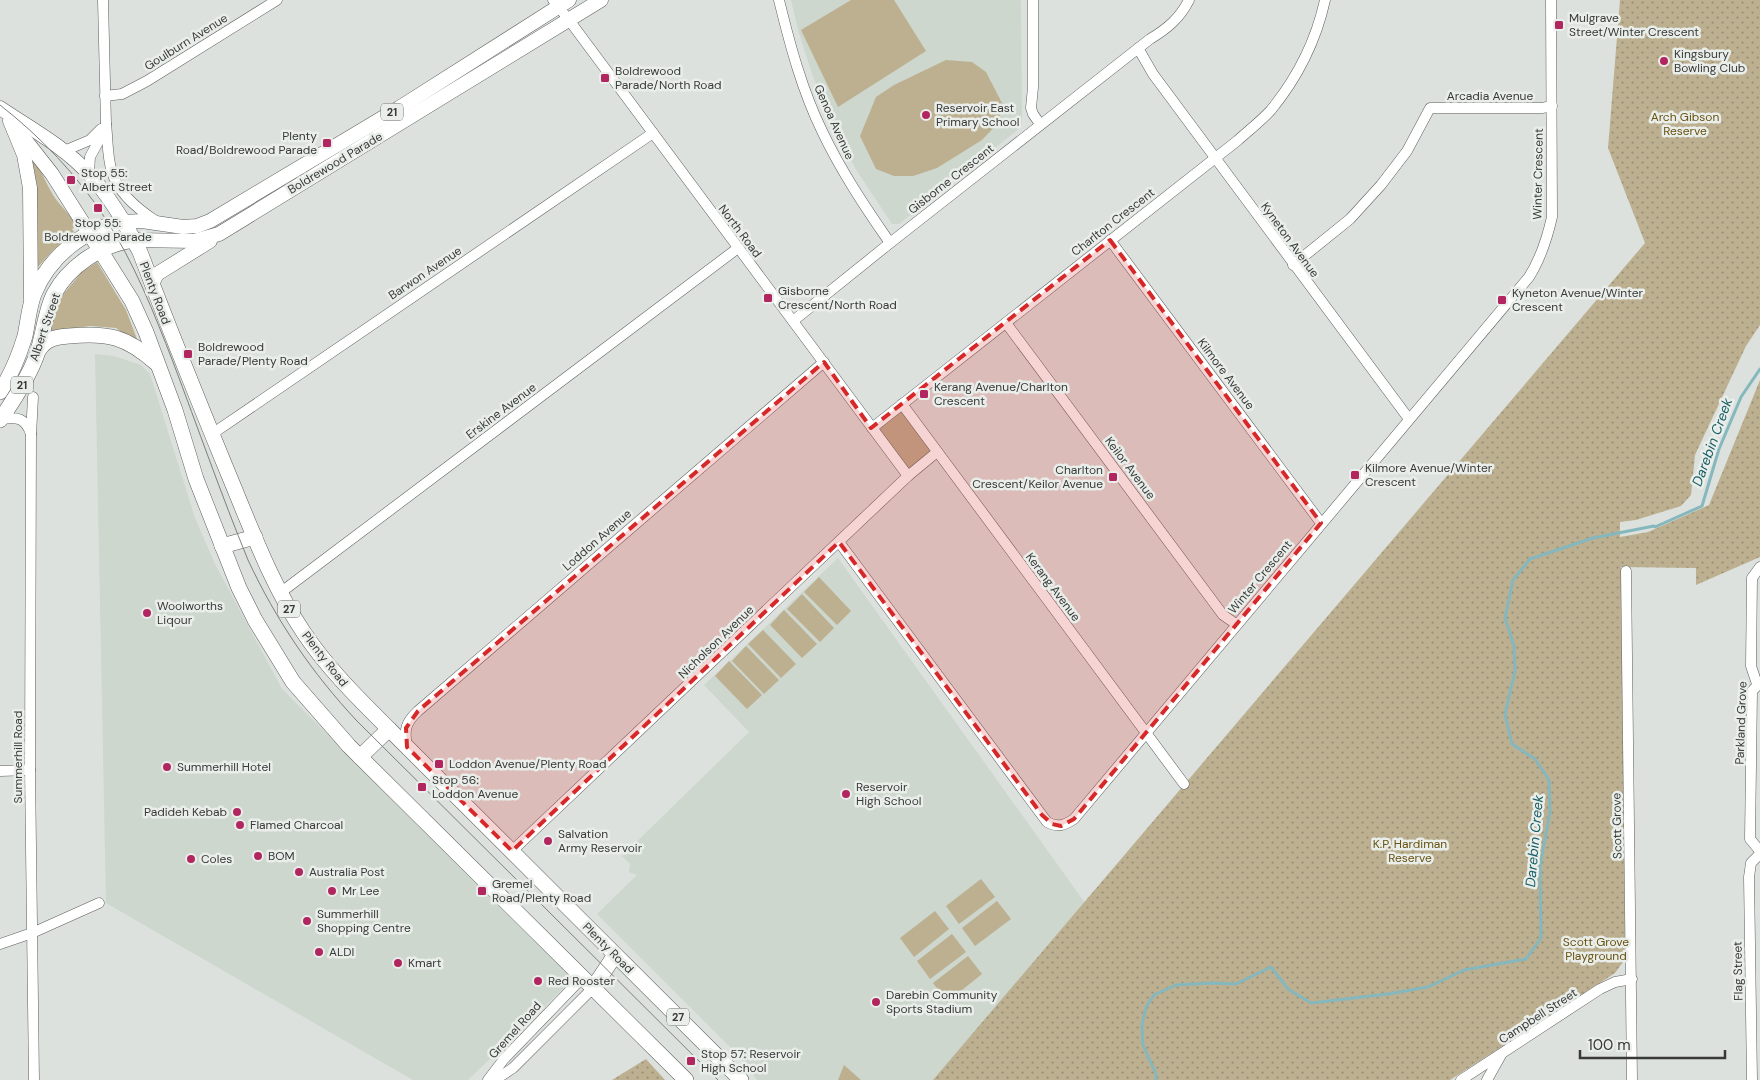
<svg xmlns="http://www.w3.org/2000/svg" width="1760" height="1080" font-family="'DM Sans',sans-serif">
	<style>
		.built { fill: #cdd7cd }
		.grass { fill: #bcb090 }
		.park { fill: url(#park-dots) }
		.lines { fill: none; stroke-linecap: round; stroke-linejoin: round }
		.stream { stroke: #85b8be; stroke-width: 3 }
		.minor-casing { stroke: #5c5f5c; stroke-width: 11 }
		.major-casing { stroke: #5c5f5c; stroke-width: 15 }
		.highway-casing { stroke: #5c5f5c; stroke-width: 16 }
		.minor { stroke: #fff; stroke-width: 10 }
		.major { stroke: #fff; stroke-width: 14 }
		.highway { stroke: #fff; stroke-width: 15 }
		.tram { stroke: #7d807d; stroke-width: 1 }
		.marked { fill: #d62828; fill-opacity: 0.2; stroke: #d62828; stroke-width: 4; stroke-dasharray: 10 6; stroke-linejoin: round }
		.poi-dot { fill: #b22660; stroke: #eaeeea; stroke-width: 2 }
		.labels { text-anchor: middle; stroke-width: 5; stroke-linejoin: round; paint-order: stroke }
		.shield { fill: #eaeeea; stroke: #6d706d; stroke-width: 1 }
		.shield-label { font-size: 11px; font-weight: bold; fill: #383a38 }
		.poi-label { font-size: 12px; fill: #383a38; stroke: #eaeeea; text-anchor: start }
		.street-label { font-size: 12px; fill: #383a38; stroke: #eaeeea }
		.park-label { font-size: 12px; fill: #685211; stroke: #eaeeea }
		.water-label { font-size: 14px; font-style: italic; fill: #175e65; stroke: #eaeeea }
	</style>
	<defs>
		<pattern id="park-dots" width="8" height="8" patternUnits="userSpaceOnUse" patternTransform="scale(1.25)"><rect width="8" height="8" fill="#bcb090"/><path d="M2 2h.1M6 6h.1" fill="none" stroke="#9a9077" stroke-width="1.8" stroke-linecap="round"/></pattern>
	</defs>
	<rect width="100%" height="100%" fill="#dce1dd"/>
	<g class="built">
		<path d="M791 0H1021L1022 120 1021 127 899 224H892L855 168 840 139 812 74 798 30Z"/>
		<path d="M95 354 114 356 141 365 150 374 195 518 215 564 282 689 573 979 468 1080H413L106 903Z"/>
		<path d="M838 558 1085 903 941 1080H757L740 1057 597 914 637 875 629 872 630 864 622 856 749 732 704 685Z"/>
	</g>
	<g class="grass">
		<path d="M851 0H894L926 51 838 107 801 30Z"/>
		<path d="M946 60 972 62 986 72 1003 105 998 123 982 140 937 168 913 176H894L876 169 860 136 876 97 894 85Z"/>
		<path d="M32 156C41 170 46 184 55 198 62 208 71 215 77 226L72 229 75 233 53 250 37 268 29 157Z"/>
		<path d="M97 262 126 310 137 339V343L116 328 91 326 49 331 59 299 82 272Z"/>
		<path d="M902 404 937 452 908 476 872 428Z"/>
		<path d="M819 577 851 611 837 625 804 592Z"/>
		<path d="M802 594 834 628 820 642 787 609Z"/>
		<path d="M784 610 817 644 802 658 770 625Z"/>
		<path d="M763 630 796 664 781 678 748 644Z"/>
		<path d="M746 646 779 680 764 694 732 661Z"/>
		<path d="M729 661 762 695 747 709 715 676Z"/>
		<path d="M981 879 995 897 959 924 946 906Z"/>
		<path d="M997 901 1011 919 975 946 962 928Z"/>
		<path d="M935 911 949 929 914 957 900 938Z"/>
		<path d="M952 934 966 952 930 979 917 961Z"/>
		<path d="M968 956 982 974 947 1002 933 983Z"/>
		<path d="M844 1065 861 1080H838Z"/>
	</g>
	<g class="park">
		<path d="M1620 0H1760V325L1746 346 1695 455 1691 495 1681 506 1636 520 1620 522V537L1648 532 1709 505 1760 380V557L1696 585V568L1621 567 1625 952 1623 962 1615 973 1450 1080H933L1645 243 1608 148Z"/>
		<path d="M646 1059 665 1080H612Z"/>
	</g>
	<g class="lines">
		<path class="stream" d="M1156 1080V1074L1143 1045 1142 1025 1146 1007 1154 995 1176 985 1211 983 1236 984 1271 967 1288 989 1311 1003 1388 994 1428 987 1464 970 1526 959 1541 938 1540 866 1550 812 1549 780 1535 759 1512 744 1505 714 1515 671 1514 646 1505 618 1513 580 1530 559 1593 538 1654 526 1655 527 1702 506 1719 449 1741 397 1760 369"/>
		<g class="minor-casing">
			<g id="minor">
				<path d="M553 0 569 20 908 476"/>
				<path d="M779 0C790 45 802 90 822 131 841 171 865 207 890 243"/>
				<path d="M1033 0V87L1031 108 1033 114 1040 124"/>
				<path d="M1138 48 1153 74 1409 419"/>
				<path d="M105 96 122 94 147 81 277 0"/>
				<path d="M106 124C108 140 107 157 112 172 118 193 139 210 156 221"/>
				<path d="M64 151 90 140 101 129"/>
				<path d="M89 173 90 157 103 133 106 124 103 0"/>
				<path d="M1110 240 1321 523"/>
				<path d="M1293 265 1350 219 1381 185 1407 151 1430 108H1542L1552 106"/>
				<path d="M793 321 890 243 1150 39C1167 29 1180 18 1189 0"/>
				<path d="M1006 323 1223 615 1236 624"/>
				<path d="M33 397 31 435 30 770 34 1080"/>
				<path d="M902 404 1184 784"/>
				<path d="M1 419C17 417 25 417 31 434"/>
				<path d="M872 428 1237 141C1248 131 1261 121 1271 110 1298 77 1316 41 1325 0"/>
				<path d="M212 434 653 133"/>
				<path d="M839 542 1047 822C1058 828 1065 825 1074 819L1529 277C1541 258 1547 239 1552 217L1551 0"/>
				<path d="M1626 571 1632 1080"/>
				<path d="M280 593 738 248"/>
				<path d="M1760 683 1752 691 1750 839 1760 851"/>
				<path d="M1757 684 1751 666 1752 578 1760 567"/>
				<path d="M407 747C404 730 405 723 418 711L824 362"/>
				<path d="M0 771 30 770"/>
				<path d="M512 851 908 476 937 452"/>
				<path d="M0 944 32 933 99 903"/>
				<path d="M488 1080 504 1059 583 977"/>
				<path d="M495 1080 513 1068 593 988"/>
				<path d="M1461 1080 1600 989 1615 982 1632 979"/>
				<path d="M1487 1080 1501 1055"/>
				<path d="M1752 1080 1749 877 1751 863 1760 854"/>
			</g>
		</g>
		<g class="major-casing">
			<g id="major">
				<path d="M0 108C31 129 65 147 90 175 103 189 114 206 124 222L142 221 183 227 197 226 210 221 399 108 569 0"/>
				<path d="M10 121 24 155 30 188 31 299"/>
				<path d="M19 132 52 174 90 234"/>
				<path d="M134 240 194 241 219 234 601 0"/>
				<path d="M152 284 157 274 210 241"/>
			</g>
		</g>
		<g class="highway-casing">
			<g id="highway">
				<path d="M90 234 132 301 146 332 175 410 196 479 239 588 255 620 293 682 349 746 686 1080"/>
				<path d="M39 350C46 338 57 337 69 336 108 332 127 337 156 363"/>
				<path d="M0 392C11 375 19 356 25 336 28 322 29 307 34 294 49 257 84 228 124 222L140 252C168 326 198 400 228 473 251 528 271 584 304 633 328 669 359 699 389 729L741 1080"/>
				<path d="M0 420C14 400 27 380 36 357 43 338 45 311 54 294 69 266 102 244 134 240"/>
				<path d="M222 546 255 537"/>
				<path d="M360 757 389 729"/>
				<path d="M593 988 615 955"/>
			</g>
		</g>
		<use href="#minor" class="minor"/>
		<use href="#major" class="major"/>
		<use href="#highway" class="highway"/>
		<path class="tram" d="M0 105C41 137 77 175 105 218 134 262 154 313 173 362 198 428 221 494 248 560 276 620 312 673 357 721L718 1080"/>
	</g>
	<path class="marked" d="M1110 240 1321 523 1074 819 1061 826 1052 824 1042 815 839 542 512 851 407 747 406 728 418 711 824 362 871 428Z"/>
	<g class="poi-dot">
		<rect x="1554" y="20" width="10" height="10" rx="2.5"/>
		<circle cx="1664" cy="61" r="5"/>
		<rect x="600" y="73" width="10" height="10" rx="2.5"/>
		<circle cx="926" cy="115" r="5"/>
		<rect x="322" y="138" width="10" height="10" rx="2.5"/>
		<rect x="66" y="175" width="10" height="10" rx="2.5"/>
		<rect x="93" y="203" width="10" height="10" rx="2.5"/>
		<rect x="763" y="293" width="10" height="10" rx="2.5"/>
		<rect x="1497" y="295" width="10" height="10" rx="2.5"/>
		<rect x="183" y="349" width="10" height="10" rx="2.5"/>
		<rect x="919" y="389" width="10" height="10" rx="2.5"/>
		<rect x="1350" y="470" width="10" height="10" rx="2.5"/>
		<rect x="1108" y="472" width="10" height="10" rx="2.5"/>
		<circle cx="147" cy="613" r="5"/>
		<rect x="434" y="759" width="10" height="10" rx="2.5"/>
		<circle cx="167" cy="767" r="5"/>
		<rect x="417" y="782" width="10" height="10" rx="2.5"/>
		<circle cx="846" cy="794" r="5"/>
		<circle cx="237" cy="812" r="5"/>
		<circle cx="240" cy="825" r="5"/>
		<circle cx="548" cy="841" r="5"/>
		<circle cx="258" cy="856" r="5"/>
		<circle cx="191" cy="859" r="5"/>
		<circle cx="299" cy="872" r="5"/>
		<circle cx="332" cy="891" r="5"/>
		<rect x="477" y="886" width="10" height="10" rx="2.5"/>
		<circle cx="307" cy="921" r="5"/>
		<circle cx="319" cy="952" r="5"/>
		<circle cx="398" cy="963" r="5"/>
		<circle cx="538" cy="981" r="5"/>
		<circle cx="876" cy="1002" r="5"/>
		<rect x="686" y="1056" width="10" height="10" rx="2.5"/>
	</g>
	<g class="labels">
		<g class="shield">
			<rect x="381" y="103.5" width="22" height="17" rx="4"/>
			<rect x="11" y="376.5" width="22" height="17" rx="4"/>
			<rect x="278" y="600.5" width="22" height="17" rx="4"/>
			<rect x="667" y="1008.5" width="22" height="17" rx="4"/>
		</g>
		<g class="shield-label">
			<text x="392" y="116">21</text>
			<text x="22" y="389">21</text>
			<text x="289" y="613">27</text>
			<text x="678" y="1021">27</text>
		</g>
		<g class="poi-label">
			<text x="1569" y="22">Mulgrave<tspan x="1569" dy="14">Street/Winter Crescent</tspan></text>
			<text x="1674" y="58">Kingsbury<tspan x="1674" dy="14">Bowling Club</tspan></text>
			<text x="615" y="75">Boldrewood<tspan x="615" dy="14">Parade/North Road</tspan></text>
			<text x="936" y="112">Reservoir East<tspan x="936" dy="14">Primary School</tspan></text>
			<text x="317" y="140" text-anchor="end">Plenty<tspan x="317" dy="14">Road/Boldrewood Parade</tspan></text>
			<text x="81" y="177">Stop 55:<tspan x="81" dy="14">Albert Street</tspan></text>
			<text x="98" y="227" text-anchor="middle">Stop 55:<tspan x="98" dy="14">Boldrewood Parade</tspan></text>
			<text x="778" y="295">Gisborne<tspan x="778" dy="14">Crescent/North Road</tspan></text>
			<text x="1512" y="297">Kyneton Avenue/Winter<tspan x="1512" dy="14">Crescent</tspan></text>
			<text x="198" y="351">Boldrewood<tspan x="198" dy="14">Parade/Plenty Road</tspan></text>
			<text x="934" y="391">Kerang Avenue/Charlton<tspan x="934" dy="14">Crescent</tspan></text>
			<text x="1365" y="472">Kilmore Avenue/Winter<tspan x="1365" dy="14">Crescent</tspan></text>
			<text x="1103" y="474" text-anchor="end">Charlton<tspan x="1103" dy="14">Crescent/Keilor Avenue</tspan></text>
			<text x="157" y="610">Woolworths<tspan x="157" dy="14">Liqour</tspan></text>
			<text x="449" y="768">Loddon Avenue/Plenty Road</text>
			<text x="177" y="771">Summerhill Hotel</text>
			<text x="432" y="784">Stop 56:<tspan x="432" dy="14">Loddon Avenue</tspan></text>
			<text x="856" y="791">Reservoir<tspan x="856" dy="14">High School</tspan></text>
			<text x="227" y="816" text-anchor="end">Padideh Kebab</text>
			<text x="250" y="829">Flamed Charcoal</text>
			<text x="558" y="838">Salvation<tspan x="558" dy="14">Army Reservoir</tspan></text>
			<text x="268" y="860">BOM</text>
			<text x="201" y="863">Coles</text>
			<text x="309" y="876">Australia Post</text>
			<text x="492" y="888">Gremel<tspan x="492" dy="14">Road/Plenty Road</tspan></text>
			<text x="342" y="895">Mr Lee</text>
			<text x="317" y="918">Summerhill<tspan x="317" dy="14">Shopping Centre</tspan></text>
			<text x="329" y="956">ALDI</text>
			<text x="408" y="967">Kmart</text>
			<text x="548" y="985">Red Rooster</text>
			<text x="886" y="999">Darebin Community<tspan x="886" dy="14">Sports Stadium</tspan></text>
			<text x="701" y="1058">Stop 57: Reservoir<tspan x="701" dy="14">High School</tspan></text>
		</g>
		<g class="street-label">
			<text transform="translate(186 42) rotate(-32)" y="4">Goulburn Avenue</text>
			<text x="1490" y="100">Arcadia Avenue</text>
			<text transform="translate(834 122) rotate(66)" y="4">Genoa Avenue</text>
			<text transform="translate(335 163) rotate(-31)" y="4">Boldrewood Parade</text>
			<text transform="translate(1538 174) rotate(-89)" y="4">Winter Crescent</text>
			<text transform="translate(951 179) rotate(-38)" y="4">Gisborne Crescent</text>
			<text transform="translate(1113 222) rotate(-38)" y="4">Charlton Crescent</text>
			<text transform="translate(740 231) rotate(53)" y="4">North Road</text>
			<text transform="translate(1290 240) rotate(54)" y="4">Kyneton Avenue</text>
			<text transform="translate(425 273) rotate(-34)" y="4">Barwon Avenue</text>
			<text transform="translate(155 293) rotate(69)" y="4">Plenty Road</text>
			<text transform="translate(45 327) rotate(-71)" y="4">Albert Street</text>
			<text transform="translate(1226 374) rotate(53)" y="4">Kilmore Avenue</text>
			<text transform="translate(501 411) rotate(-37)" y="4">Erskine Avenue</text>
			<text transform="translate(1130 468) rotate(53)" y="4">Keilor Avenue</text>
			<text transform="translate(597 540) rotate(-41)" y="4">Loddon Avenue</text>
			<text transform="translate(1260 577) rotate(-50)" y="4">Winter Crescent</text>
			<text transform="translate(1053 587) rotate(53)" y="4">Kerang Avenue</text>
			<text transform="translate(716 642) rotate(-44)" y="4">Nicholson Avenue</text>
			<text transform="translate(325 659) rotate(52)" y="4">Plenty Road</text>
			<text transform="translate(1741 723) rotate(-88)" y="4">Parkland Grove</text>
			<text transform="translate(18 757) rotate(-90)" y="4">Summerhill Road</text>
			<text transform="translate(1617 826) rotate(-91)" y="4">Scott Grove</text>
			<text transform="translate(608 948) rotate(45)" y="4">Plenty Road</text>
			<text transform="translate(1738 971) rotate(-91)" y="4">Flag Street</text>
			<text transform="translate(1538 1016) rotate(-33)" y="4">Campbell Street</text>
			<text transform="translate(515 1030) rotate(-48)" y="4">Gremel Road</text>
		</g>
		<g class="park-label">
			<text x="1685" y="121">Arch Gibson<tspan x="1685" dy="14">Reserve</tspan></text>
			<text x="1410" y="848">K.P. Hardiman<tspan x="1410" dy="14">Reserve</tspan></text>
			<text x="1596" y="946">Scott Grove<tspan x="1596" dy="14">Playground</tspan></text>
		</g>
		<g class="water-label">
			<text transform="translate(1712 442) rotate(-70)" y="5">Darebin Creek</text>
			<text transform="translate(1534 841) rotate(-85)" y="5">Darebin Creek</text>
		</g>
	</g>
	<path d="M1580 1050v8h145v-8" fill="none" stroke="#383a38" stroke-width="2.5"/>
	<text x="1588" y="1050" font-size="15" fill="#383a38" stroke="#eaeeea" stroke-width="4" paint-order="stroke">100 m</text>
</svg>
